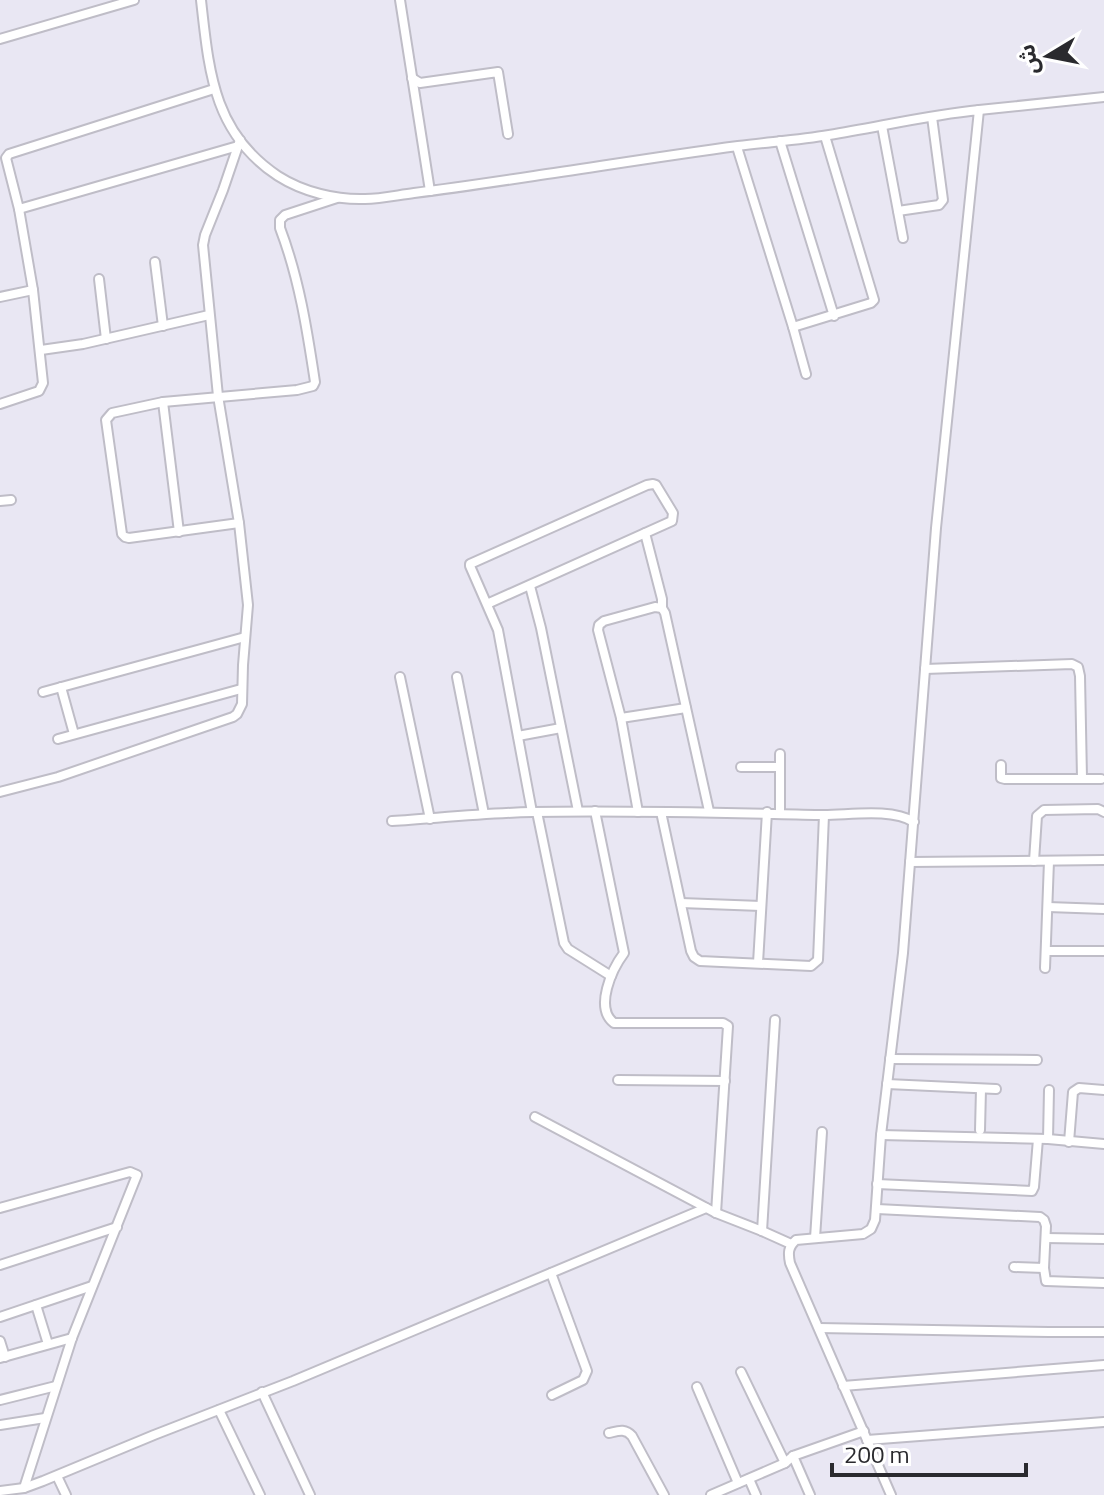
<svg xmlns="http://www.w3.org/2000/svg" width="1104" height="1495" font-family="'Titillium Web','Noto Sans Arabic',sans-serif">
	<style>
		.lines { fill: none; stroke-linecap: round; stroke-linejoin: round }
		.minor-casing { stroke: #bfbdc7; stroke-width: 12 }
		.minor { stroke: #fff; stroke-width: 8 }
	</style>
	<rect width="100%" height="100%" fill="#e9e7f3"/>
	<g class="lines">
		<g class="minor-casing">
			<g id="minor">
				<path d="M201 0C209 71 213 133 278 176 303 192 336 200 365 199 381 199 398 195 414 193 454 188 494 182 534 176 602 166 670 155 738 146 769 142 799 140 829 135 879 127 928 115 979 110L936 528 903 953 881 1135 875 1220 871 1229 863 1234 796 1240C788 1247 788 1253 790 1263L891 1495"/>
				<path d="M400 0 430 191"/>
				<path d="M0 39 134 0"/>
				<path d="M412 78 420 83 498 72 508 134"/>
				<path d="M214 89 9 154 6 158 19 209 238 146"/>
				<path d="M979 110 1104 97"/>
				<path d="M882 126 903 238"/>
				<path d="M780 141 834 316"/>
				<path d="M737 147 793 327 806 374"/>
				<path d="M898 211 939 205 943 200 932 117"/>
				<path d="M155 262 163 326"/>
				<path d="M99 279 106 339"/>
				<path d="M0 297 33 290"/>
				<path d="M793 327 871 303 874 300 825 136"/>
				<path d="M41 350 83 344 209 315"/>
				<path d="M163 402 179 532"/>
				<path d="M0 404 39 391 43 383 33 290 19 209"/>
				<path d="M0 501 11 500"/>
				<path d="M239 523 129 538 125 537 122 534 106 420 112 413 163 402 297 390 313 386 315 382C307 329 299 278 280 228V220L285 215 337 198"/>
				<path d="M645 533 662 599V608"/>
				<path d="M530 586 541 628 578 811"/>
				<path d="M487 604 672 521 673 513 656 485 653 484 647 485 470 564V566L498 630 532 812"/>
				<path d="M925 669 1072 664 1078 667 1080 676 1082 778"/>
				<path d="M400 677 430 819"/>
				<path d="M457 677 484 814"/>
				<path d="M61 687 74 734"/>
				<path d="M43 692 245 637"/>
				<path d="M621 718 686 708"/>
				<path d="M518 736 561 728"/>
				<path d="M58 739 241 689"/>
				<path d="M1001 765V778L1005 779H1101"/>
				<path d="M741 767H780"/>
				<path d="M0 792 58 777 233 717 237 714 242 704 243 665 248 605 239 523 218 396 203 245 205 235 223 190 240 140"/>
				<path d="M595 811 624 953C612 969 594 1008 614 1023H723L728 1026 716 1213"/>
				<path d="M537 812 564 943 568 949 611 976"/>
				<path d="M638 812 621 718 598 630 599 625 604 621 655 607 662 608 665 613 709 811"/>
				<path d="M661 812 691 951 694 957 700 961 811 966 818 960 824 815"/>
				<path d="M780 813V754"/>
				<path d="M392 821C438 818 485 813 532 812 629 810 726 813 824 815 850 815 891 808 914 822"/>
				<path d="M1034 861 1037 816 1044 810 1098 809 1104 812"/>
				<path d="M910 862 1104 860"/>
				<path d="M681 903 761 906"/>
				<path d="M1048 907 1104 909"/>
				<path d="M1046 951H1104"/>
				<path d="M758 963 767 812"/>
				<path d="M1045 968 1049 861"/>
				<path d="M890 1059 1037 1060"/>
				<path d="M618 1080 725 1081"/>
				<path d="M887 1084 996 1089"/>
				<path d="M535 1117 716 1213 762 1231 791 1244"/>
				<path d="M980 1130 981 1089"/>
				<path d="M881 1135 1048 1139 1104 1144"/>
				<path d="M1048 1139 1049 1090"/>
				<path d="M1069 1142 1073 1092 1079 1088 1104 1090"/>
				<path d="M877 1184 1032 1191 1034 1187 1038 1139"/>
				<path d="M0 1208 130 1172 137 1175 72 1338 24 1488"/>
				<path d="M877 1209 1040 1217 1044 1220 1046 1226 1044 1268 1014 1267"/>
				<path d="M762 1231 775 1020"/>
				<path d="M815 1238 822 1132"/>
				<path d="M1046 1238 1104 1239"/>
				<path d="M0 1265 117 1227"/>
				<path d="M1044 1268 1046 1281 1104 1283"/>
				<path d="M551 1273 587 1371 583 1380 552 1395"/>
				<path d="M36 1305 48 1344"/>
				<path d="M0 1317 92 1286"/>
				<path d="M819 1328 1049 1332H1104"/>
				<path d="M0 1341 5 1357"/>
				<path d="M0 1358 72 1338"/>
				<path d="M741 1372 785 1463"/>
				<path d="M843 1386 1104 1365"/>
				<path d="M697 1387 738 1483"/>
				<path d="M262 1392 310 1495"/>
				<path d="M0 1400 56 1386"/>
				<path d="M219 1410 260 1495"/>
				<path d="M0 1425 45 1418"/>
				<path d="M609 1433C618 1431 625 1428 632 1436L664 1495"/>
				<path d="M867 1440 1104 1422"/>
				<path d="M793 1456 810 1495"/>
				<path d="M57 1476 66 1495"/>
				<path d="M749 1479 756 1495"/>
				<path d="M0 1491 24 1488 43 1481 154 1435 293 1381 706 1208"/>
				<path d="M711 1495 785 1463 793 1456 864 1431"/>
			</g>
		</g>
		<use href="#minor" class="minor"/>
	</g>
	<g transform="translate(1048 56) rotate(260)" stroke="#ffffff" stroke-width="6" paint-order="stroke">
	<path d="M0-6L14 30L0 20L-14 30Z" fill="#2a2a2e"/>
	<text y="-12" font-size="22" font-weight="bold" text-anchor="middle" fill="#2a2a2e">ش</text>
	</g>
	<path d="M832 1463v12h194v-12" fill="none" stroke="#2a2a2e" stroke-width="4"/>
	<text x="844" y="1463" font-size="24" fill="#2a2a2e" stroke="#ffffff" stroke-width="6" paint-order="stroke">200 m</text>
</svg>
